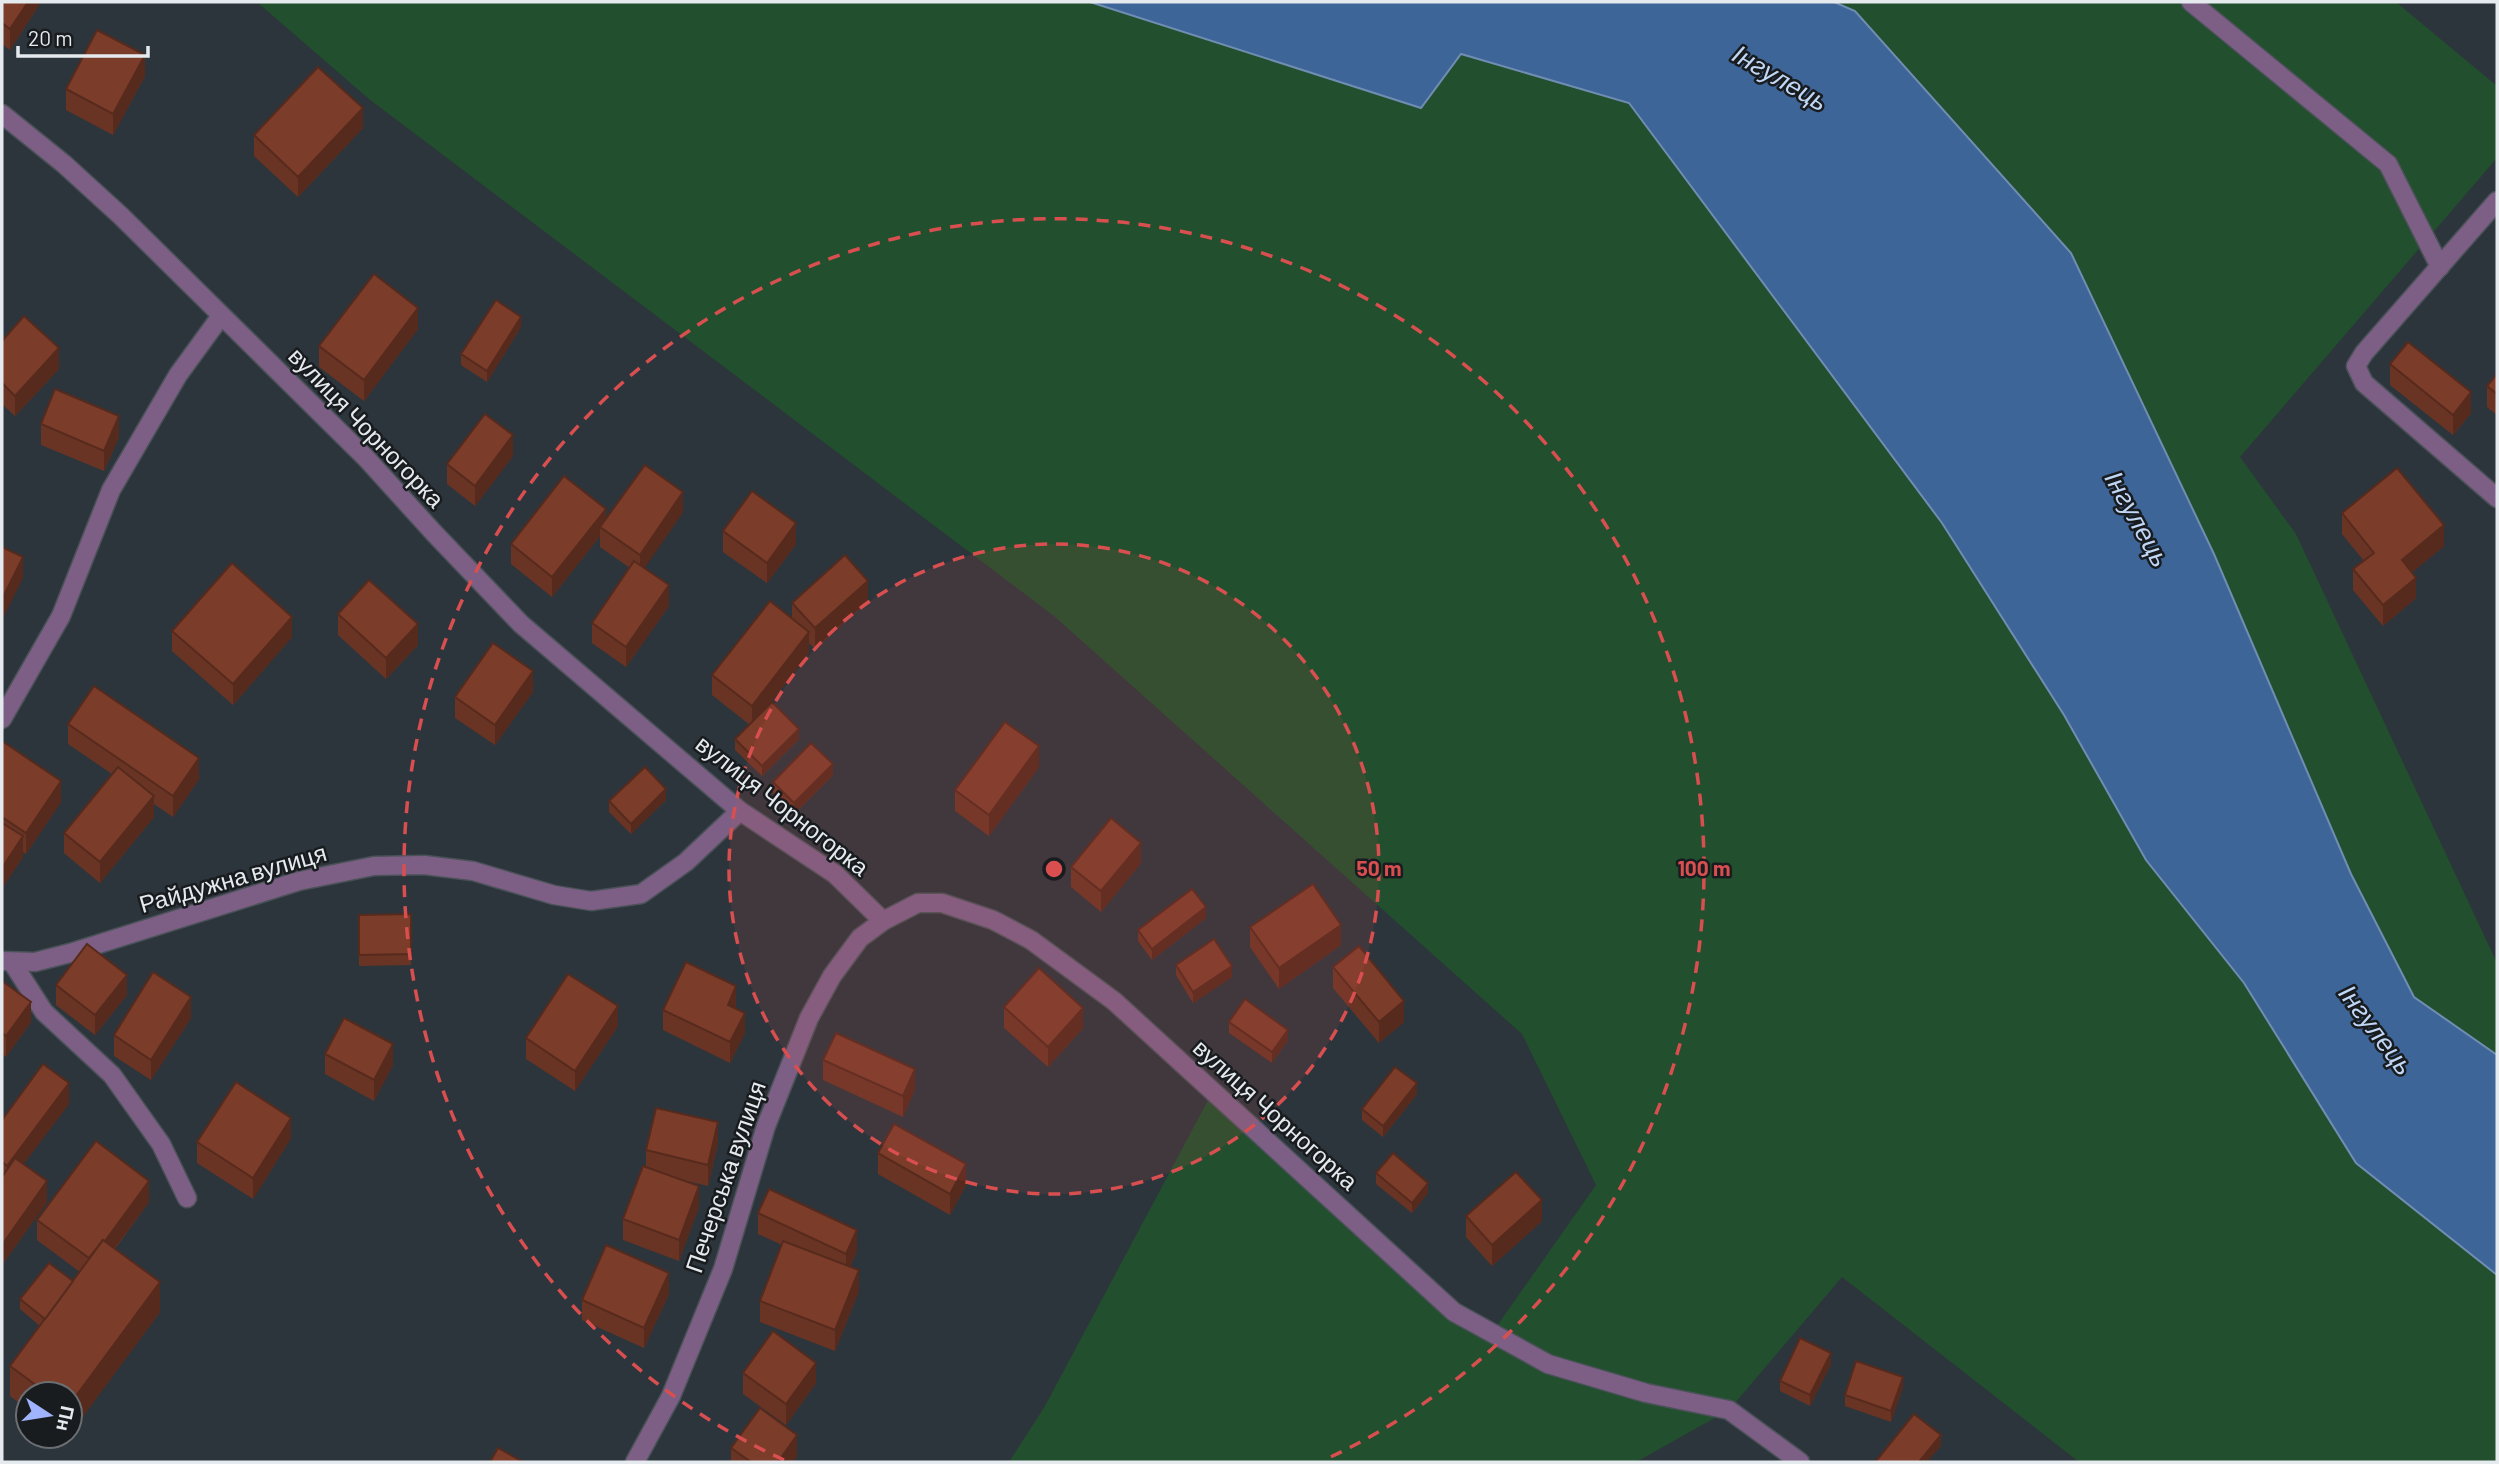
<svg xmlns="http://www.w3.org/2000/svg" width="2499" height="1464" font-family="Barlow,sans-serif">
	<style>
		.green { fill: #224f2d }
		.water { fill: #3e6598; stroke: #708db2; stroke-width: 2 }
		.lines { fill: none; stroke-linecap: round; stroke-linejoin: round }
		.lane-casing { stroke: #4a5258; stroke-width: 21 }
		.street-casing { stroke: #4a5258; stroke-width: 21 }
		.lane { stroke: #7d5f86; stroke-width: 18 }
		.street { stroke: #7d5f86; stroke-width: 18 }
		.wall { fill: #6a3424 }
		.shaded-wall { fill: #562a1d }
		.building { fill: #7b3c2a; stroke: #562a1d; stroke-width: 2 }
		.ring { fill: none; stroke: #d94f50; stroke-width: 3.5; stroke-dasharray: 12 9 }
		.labels { text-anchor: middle; stroke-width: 5; stroke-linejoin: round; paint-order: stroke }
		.street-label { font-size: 24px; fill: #e5eaee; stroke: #191c1f }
		.water-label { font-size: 26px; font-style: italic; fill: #c0d7f6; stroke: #191c1f }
		.centre { fill: #d94f50; stroke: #191c1f; stroke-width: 3.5 }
		.ring-label { font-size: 21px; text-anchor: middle; font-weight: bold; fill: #d94f50; stroke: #191c1f; stroke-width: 5; stroke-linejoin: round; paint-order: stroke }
	</style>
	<rect width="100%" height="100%" fill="#2d353c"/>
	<g class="green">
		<path d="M257 2H1090L1421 108 1461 54 1629 103 1942 523 2064 715 2146 860 2244 983 2356 1163 2497 1275V1462H2079L1842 1277 1729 1410 1636 1462H1009L1045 1406 1213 1091 1454 1312 1492 1333 1596 1185 1522 1034 1054 616 369 99Z"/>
		<path d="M1834 2H2396L2497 86V158L2240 457 2296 534 2497 963V1055L2414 997 2351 874 2214 554 2071 253 1855 11Z"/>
	</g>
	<path class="water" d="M1090 2H1834L1855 11 2071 253 2214 554 2351 874 2414 997 2497 1055V1275L2356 1163 2244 983 2146 860 2064 715 1942 523 1629 103 1461 54 1421 108Z"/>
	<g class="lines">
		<g class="lane-casing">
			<g id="lane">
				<path d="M2191 2 2388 164 2440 267"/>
				<path d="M12 962 44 1012 112 1075 161 1144 187 1198"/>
			</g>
		</g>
		<g class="street-casing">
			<g id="street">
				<path d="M2 114 64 164 121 216 366 458 434 533 521 624 740 811 835 874 883 921 918 903H942L993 920 1031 940 1114 1001 1454 1312 1548 1364 1646 1393 1729 1410 1800 1462"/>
				<path d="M2497 201 2364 353 2356 366 2364 383 2497 498"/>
				<path d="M2 719 61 616 111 490 178 375 221 316"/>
				<path d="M2 961 35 962 70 953 299 881 374 866 424 865 473 871 554 895 591 901 641 894 686 862 740 811"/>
				<path d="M635 1462 671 1396 723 1269 766 1126 809 1018 832 976 860 938 883 921"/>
			</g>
		</g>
		<use href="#lane" class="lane"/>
		<use href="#street" class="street"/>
	</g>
	<g class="wall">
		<path d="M2 2H41L10 50 2 44Z"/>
		<path d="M145 76 113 135 66 110V89Z"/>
		<path d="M363 128 298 197 254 156V135Z"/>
		<path d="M521 327 487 382 461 365V354Z"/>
		<path d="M418 329 364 401 319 367V346Z"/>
		<path d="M2 341 59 369 15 416 2 404Z"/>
		<path d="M2390 364 2471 413 2453 435 2390 385Z"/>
		<path d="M2497 374V415L2487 407V386Z"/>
		<path d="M41 424 119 437 104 471 41 445Z"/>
		<path d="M513 456 475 506 447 484V464Z"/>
		<path d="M683 512 644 568 669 606 626 667 592 643V623L630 568 600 547V536L552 597 511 564V544L606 520Z"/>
		<path d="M2342 513 2444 546 2412 572 2416 598 2383 626 2353 590V569L2364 561 2342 534Z"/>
		<path d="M723 531 796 544 767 583 723 552Z"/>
		<path d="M868 601 815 649 809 643V653L768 706 799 739 762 776 735 750V739L750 725 712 695V675L792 618V603Z"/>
		<path d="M338 614 418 645 386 679 338 635Z"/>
		<path d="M172 631 292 637 233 705 172 651Z"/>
		<path d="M533 692 495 745 455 718V697Z"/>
		<path d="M68 724 199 779 173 817 154 804V817L100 883 64 853V833L112 774 68 744Z"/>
		<path d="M2 742 61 802 26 854 23 852V857L2 888Z"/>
		<path d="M1039 767 989 836 955 811V790Z"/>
		<path d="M833 775 794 814 773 793V782Z"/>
		<path d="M666 800 631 834 609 812V801Z"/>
		<path d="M1141 863 1101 912 1071 887V867Z"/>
		<path d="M411 914V965L359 966V915Z"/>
		<path d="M1206 918 1152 960 1138 941V930Z"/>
		<path d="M1250 927 1341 945 1279 989 1250 947Z"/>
		<path d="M1176 965 1232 977 1193 1003 1176 975Z"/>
		<path d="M1333 967 1404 1022 1379 1043 1333 988Z"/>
		<path d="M2 981 31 1022 6 1057 2 1054Z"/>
		<path d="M56 985 127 995 95 1035 56 1005Z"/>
		<path d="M736 1007V1008L745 1033 730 1063 663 1030V1010Z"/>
		<path d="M1004 1007 1083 1028 1048 1067 1004 1028Z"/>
		<path d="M191 1018 151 1080 114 1056V1035Z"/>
		<path d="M1229 1022 1288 1040 1272 1063 1229 1033Z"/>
		<path d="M618 1026 575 1091 526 1059V1038Z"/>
		<path d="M325 1054 393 1065 374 1101 325 1074Z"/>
		<path d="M823 1060 915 1089 903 1117 823 1080Z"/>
		<path d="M1417 1094 1383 1137 1362 1120V1109Z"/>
		<path d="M69 1104 23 1164 47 1202 2 1265V1120Z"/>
		<path d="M291 1138 253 1199 197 1163V1142Z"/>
		<path d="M718 1143 708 1186 679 1179 699 1207 679 1261 623 1240V1219L646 1167V1150Z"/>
		<path d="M878 1153 966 1185 950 1215 878 1174Z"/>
		<path d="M1376 1173 1428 1193 1412 1213 1376 1184Z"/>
		<path d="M149 1202 115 1249 160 1312 70 1434V1394H28V1409L10 1396V1366L40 1326 20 1309V1299L73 1281 80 1272 37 1240V1220Z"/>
		<path d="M758 1213 857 1251 850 1267 859 1291 835 1351 760 1322V1301L782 1245 758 1234Z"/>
		<path d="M1466 1216 1542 1221 1492 1266 1466 1237Z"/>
		<path d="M669 1294 644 1348 582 1320V1300Z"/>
		<path d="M1831 1364 1810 1406 1780 1391V1381Z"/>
		<path d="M743 1373 816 1383 786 1425 743 1394Z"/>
		<path d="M1903 1387 1891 1422 1845 1406V1395Z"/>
		<path d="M731 1448 797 1456 792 1462H731Z"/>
	</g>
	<g class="shaded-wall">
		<path d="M28 2H41L10 50V29Z"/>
		<path d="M145 55V76L113 135V114Z"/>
		<path d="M363 108V128L298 197V177Z"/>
		<path d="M418 308V329L364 401V380Z"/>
		<path d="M521 317V327L487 382V371Z"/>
		<path d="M59 348V369L15 416V396Z"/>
		<path d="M2471 392V413L2453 435V415Z"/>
		<path d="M119 416V437L104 471V451Z"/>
		<path d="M513 435V456L475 506V486Z"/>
		<path d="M683 492V512L640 575V555Z"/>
		<path d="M606 509V530L600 527V536L552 597V577Z"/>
		<path d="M796 523V544L767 583V563Z"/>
		<path d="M2444 525V546L2402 581V560Z"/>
		<path d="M23 557V578L2 620V599Z"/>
		<path d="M2416 578V598L2383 626V605Z"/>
		<path d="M868 581V601L815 649V628Z"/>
		<path d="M669 585V606L626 667V647Z"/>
		<path d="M292 617V637L233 705V684Z"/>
		<path d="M418 624V645L386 679V658Z"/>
		<path d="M809 632V653L752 726V706Z"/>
		<path d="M533 671V692L495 745V725Z"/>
		<path d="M799 729V739L762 776V766Z"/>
		<path d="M1039 746V767L989 836V815Z"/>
		<path d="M199 758V779L173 817V796Z"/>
		<path d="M833 764V775L794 814V803Z"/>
		<path d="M61 781V802L26 854V833Z"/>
		<path d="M666 789V800L631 834V824Z"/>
		<path d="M154 796V817L100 883V862Z"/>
		<path d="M23 836V857L2 888V868Z"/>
		<path d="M1141 843V863L1101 912V891Z"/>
		<path d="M1206 907V918L1152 960V949Z"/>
		<path d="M1341 925V945L1279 989V968Z"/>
		<path d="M1232 966V977L1193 1003V992Z"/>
		<path d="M127 975V995L95 1035V1015Z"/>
		<path d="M736 986V1007L728 1025V1005Z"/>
		<path d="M191 997V1018L151 1080V1060Z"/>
		<path d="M1404 1001V1022L1379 1043V1022Z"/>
		<path d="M31 1002V1022L6 1057V1036Z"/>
		<path d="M618 1006V1026L575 1091V1071Z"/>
		<path d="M1083 1008V1028L1048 1067V1047Z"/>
		<path d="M745 1013V1033L730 1063V1042Z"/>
		<path d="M1288 1030V1040L1272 1063V1052Z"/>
		<path d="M393 1044V1065L374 1101V1080Z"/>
		<path d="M915 1069V1089L903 1117V1096Z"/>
		<path d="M69 1083V1104L7 1186V1166Z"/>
		<path d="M1417 1083V1094L1383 1137V1126Z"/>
		<path d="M291 1118V1138L253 1199V1178Z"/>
		<path d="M718 1122V1143L708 1186V1165Z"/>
		<path d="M966 1164V1185L950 1215V1194Z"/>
		<path d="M47 1181V1202L2 1265V1245Z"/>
		<path d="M149 1181V1202L91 1280V1260Z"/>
		<path d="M1428 1183V1193L1412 1213V1203Z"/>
		<path d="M699 1186V1207L679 1261V1240Z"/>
		<path d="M1542 1200V1221L1492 1266V1245Z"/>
		<path d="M857 1230V1251L846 1275V1254Z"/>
		<path d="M859 1270V1291L835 1351V1330Z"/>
		<path d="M669 1273V1294L644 1348V1328Z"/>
		<path d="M160 1282V1312L70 1434V1404Z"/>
		<path d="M1831 1353V1364L1810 1406V1395Z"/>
		<path d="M816 1363V1383L786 1425V1404Z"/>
		<path d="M1903 1377V1387L1891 1422V1411Z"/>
		<path d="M797 1435V1456L792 1462H778Z"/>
		<path d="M1941 1435V1446L1927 1462H1919Z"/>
	</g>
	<g class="building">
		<path d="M2 2H28L10 29 2 23Z"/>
		<path d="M97 30 145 55 113 114 66 89Z"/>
		<path d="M318 67 363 108 298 177 254 135Z"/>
		<path d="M374 274 418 308 364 380 319 346Z"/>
		<path d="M496 300 521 317 487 371 461 354Z"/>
		<path d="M24 316 59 348 15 396 2 383V341Z"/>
		<path d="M2408 342 2471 392 2453 415 2390 364Z"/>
		<path d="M2497 374V394L2487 386Z"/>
		<path d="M55 389 119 416 104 451 41 424Z"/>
		<path d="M485 414 513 435 475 486 447 464Z"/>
		<path d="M645 465 683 492 640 555 600 527Z"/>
		<path d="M2397 468 2444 525 2402 560 2416 578 2383 605 2353 569 2374 553 2342 513Z"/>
		<path d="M564 476 606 509 552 577 511 544Z"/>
		<path d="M752 491 796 523 767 563 723 531Z"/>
		<path d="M2 547 23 557 2 599Z"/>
		<path d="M845 555 868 581 815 628 792 603Z"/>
		<path d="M634 561 669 585 626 647 592 623Z"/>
		<path d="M232 563 292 617 233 684 172 631Z"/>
		<path d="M369 580 418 624 386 658 338 614Z"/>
		<path d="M770 601 809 632 752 706 712 675Z"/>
		<path d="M493 643 533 671 495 725 455 697Z"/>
		<path d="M94 686 199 758 173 796 68 724Z"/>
		<path d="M772 702 799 729 762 766 735 739Z"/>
		<path d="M1005 722 1039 746 989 815 955 790Z"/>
		<path d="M2 741 61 781 26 833 2 817Z"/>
		<path d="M811 743 833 764 794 803 773 782Z"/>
		<path d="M118 767 154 796 100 862 64 833Z"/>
		<path d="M645 767 666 789 631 824 609 801Z"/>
		<path d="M1111 818 1141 843 1101 891 1071 867Z"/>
		<path d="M2 823 23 836 2 868Z"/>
		<path d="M1313 884 1341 925 1279 968 1250 927Z"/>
		<path d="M1192 889 1206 907 1152 949 1138 930Z"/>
		<path d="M411 914V954L359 955V915Z"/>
		<path d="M1214 939 1232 966 1193 992 1176 965Z"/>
		<path d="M87 944 127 975 95 1015 56 985Z"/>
		<path d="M1359 946 1404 1001 1379 1022 1333 967Z"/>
		<path d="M686 962 736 986 728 1005 745 1013 730 1042 663 1010Z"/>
		<path d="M1039 968 1083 1008 1048 1047 1004 1007Z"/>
		<path d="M153 972 191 997 151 1060 114 1035Z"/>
		<path d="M568 974 618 1006 575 1071 526 1038Z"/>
		<path d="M2 981 31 1002 6 1036 2 1033Z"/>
		<path d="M1245 999 1288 1030 1272 1052 1229 1022Z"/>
		<path d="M344 1018 393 1044 374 1080 325 1054Z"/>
		<path d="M836 1033 915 1069 903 1096 823 1060Z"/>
		<path d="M43 1064 69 1083 7 1166 2 1162V1120Z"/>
		<path d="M1395 1067 1417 1083 1383 1126 1362 1109Z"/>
		<path d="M236 1082 291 1118 253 1178 197 1142Z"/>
		<path d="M656 1108 718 1122 708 1165 646 1150Z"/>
		<path d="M894 1124 966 1164 950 1194 878 1153Z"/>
		<path d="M96 1141 149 1181 105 1241 103 1240 89 1258 37 1220Z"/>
		<path d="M1393 1153 1428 1183 1412 1203 1376 1173Z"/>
		<path d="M15 1158 47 1181 2 1245V1177Z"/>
		<path d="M643 1166 699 1186 679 1240 623 1219Z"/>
		<path d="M1516 1172 1542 1200 1492 1245 1466 1216Z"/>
		<path d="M769 1189 857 1230 846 1254 758 1213Z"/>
		<path d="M103 1240 160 1282 70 1404V1394H48L10 1366Z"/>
		<path d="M783 1241 859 1270 835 1330 760 1301Z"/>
		<path d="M606 1245 669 1273 644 1328 582 1300Z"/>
		<path d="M49 1263 73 1281 45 1319 20 1299Z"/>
		<path d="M773 1331 816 1363 786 1404 743 1373Z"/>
		<path d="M1800 1338 1831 1353 1810 1395 1780 1381Z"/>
		<path d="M1856 1361 1903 1377 1891 1411 1845 1395Z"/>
		<path d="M760 1408 797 1435 778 1462H751L731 1448Z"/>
		<path d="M1914 1414 1941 1435 1919 1462H1877L1876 1461Z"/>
		<path d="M498 1448 523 1462H490Z"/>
	</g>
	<circle cx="1054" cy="869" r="325" fill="#d94f50" fill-opacity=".12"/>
	<g class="ring">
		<circle cx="1054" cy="869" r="325"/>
		<path d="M784 1460A650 650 0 1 1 1324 1460"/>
	</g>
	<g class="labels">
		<g class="street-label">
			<text transform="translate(366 428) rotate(46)" y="8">вулиця Чорногорка</text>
			<text transform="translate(782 806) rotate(38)" y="8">вулиця Чорногорка</text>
			<text transform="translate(233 879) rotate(-16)" y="8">Райдужна вулиця</text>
			<text transform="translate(1275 1115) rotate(42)" y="8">вулиця Чорногорка</text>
			<text transform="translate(726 1177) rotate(-71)" y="8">Печерська вулиця</text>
		</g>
		<g class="water-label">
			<text transform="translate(1780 78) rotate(30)" y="9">Інгулець</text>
			<text transform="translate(2137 519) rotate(61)" y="9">Інгулець</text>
			<text transform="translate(2376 1030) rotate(53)" y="9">Інгулець</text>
		</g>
	</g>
	<circle cx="1054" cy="869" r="10" class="centre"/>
	<g class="ring-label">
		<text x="1379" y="876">50 m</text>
		<text x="1704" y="876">100 m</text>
	</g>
	<rect width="2499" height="1464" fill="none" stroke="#e5eaee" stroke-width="7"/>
	<g transform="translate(49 1415) rotate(102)"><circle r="33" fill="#191c1f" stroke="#6b6e72" stroke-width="2"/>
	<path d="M0-5L12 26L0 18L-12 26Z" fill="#a0b3fd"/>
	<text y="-10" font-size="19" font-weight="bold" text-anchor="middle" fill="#e5eaee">Пн</text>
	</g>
	<path d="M18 46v10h130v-10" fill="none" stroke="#e5eaee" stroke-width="3.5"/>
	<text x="28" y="46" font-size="21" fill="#e5eaee" stroke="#191c1f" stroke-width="5" paint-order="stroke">20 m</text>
</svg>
